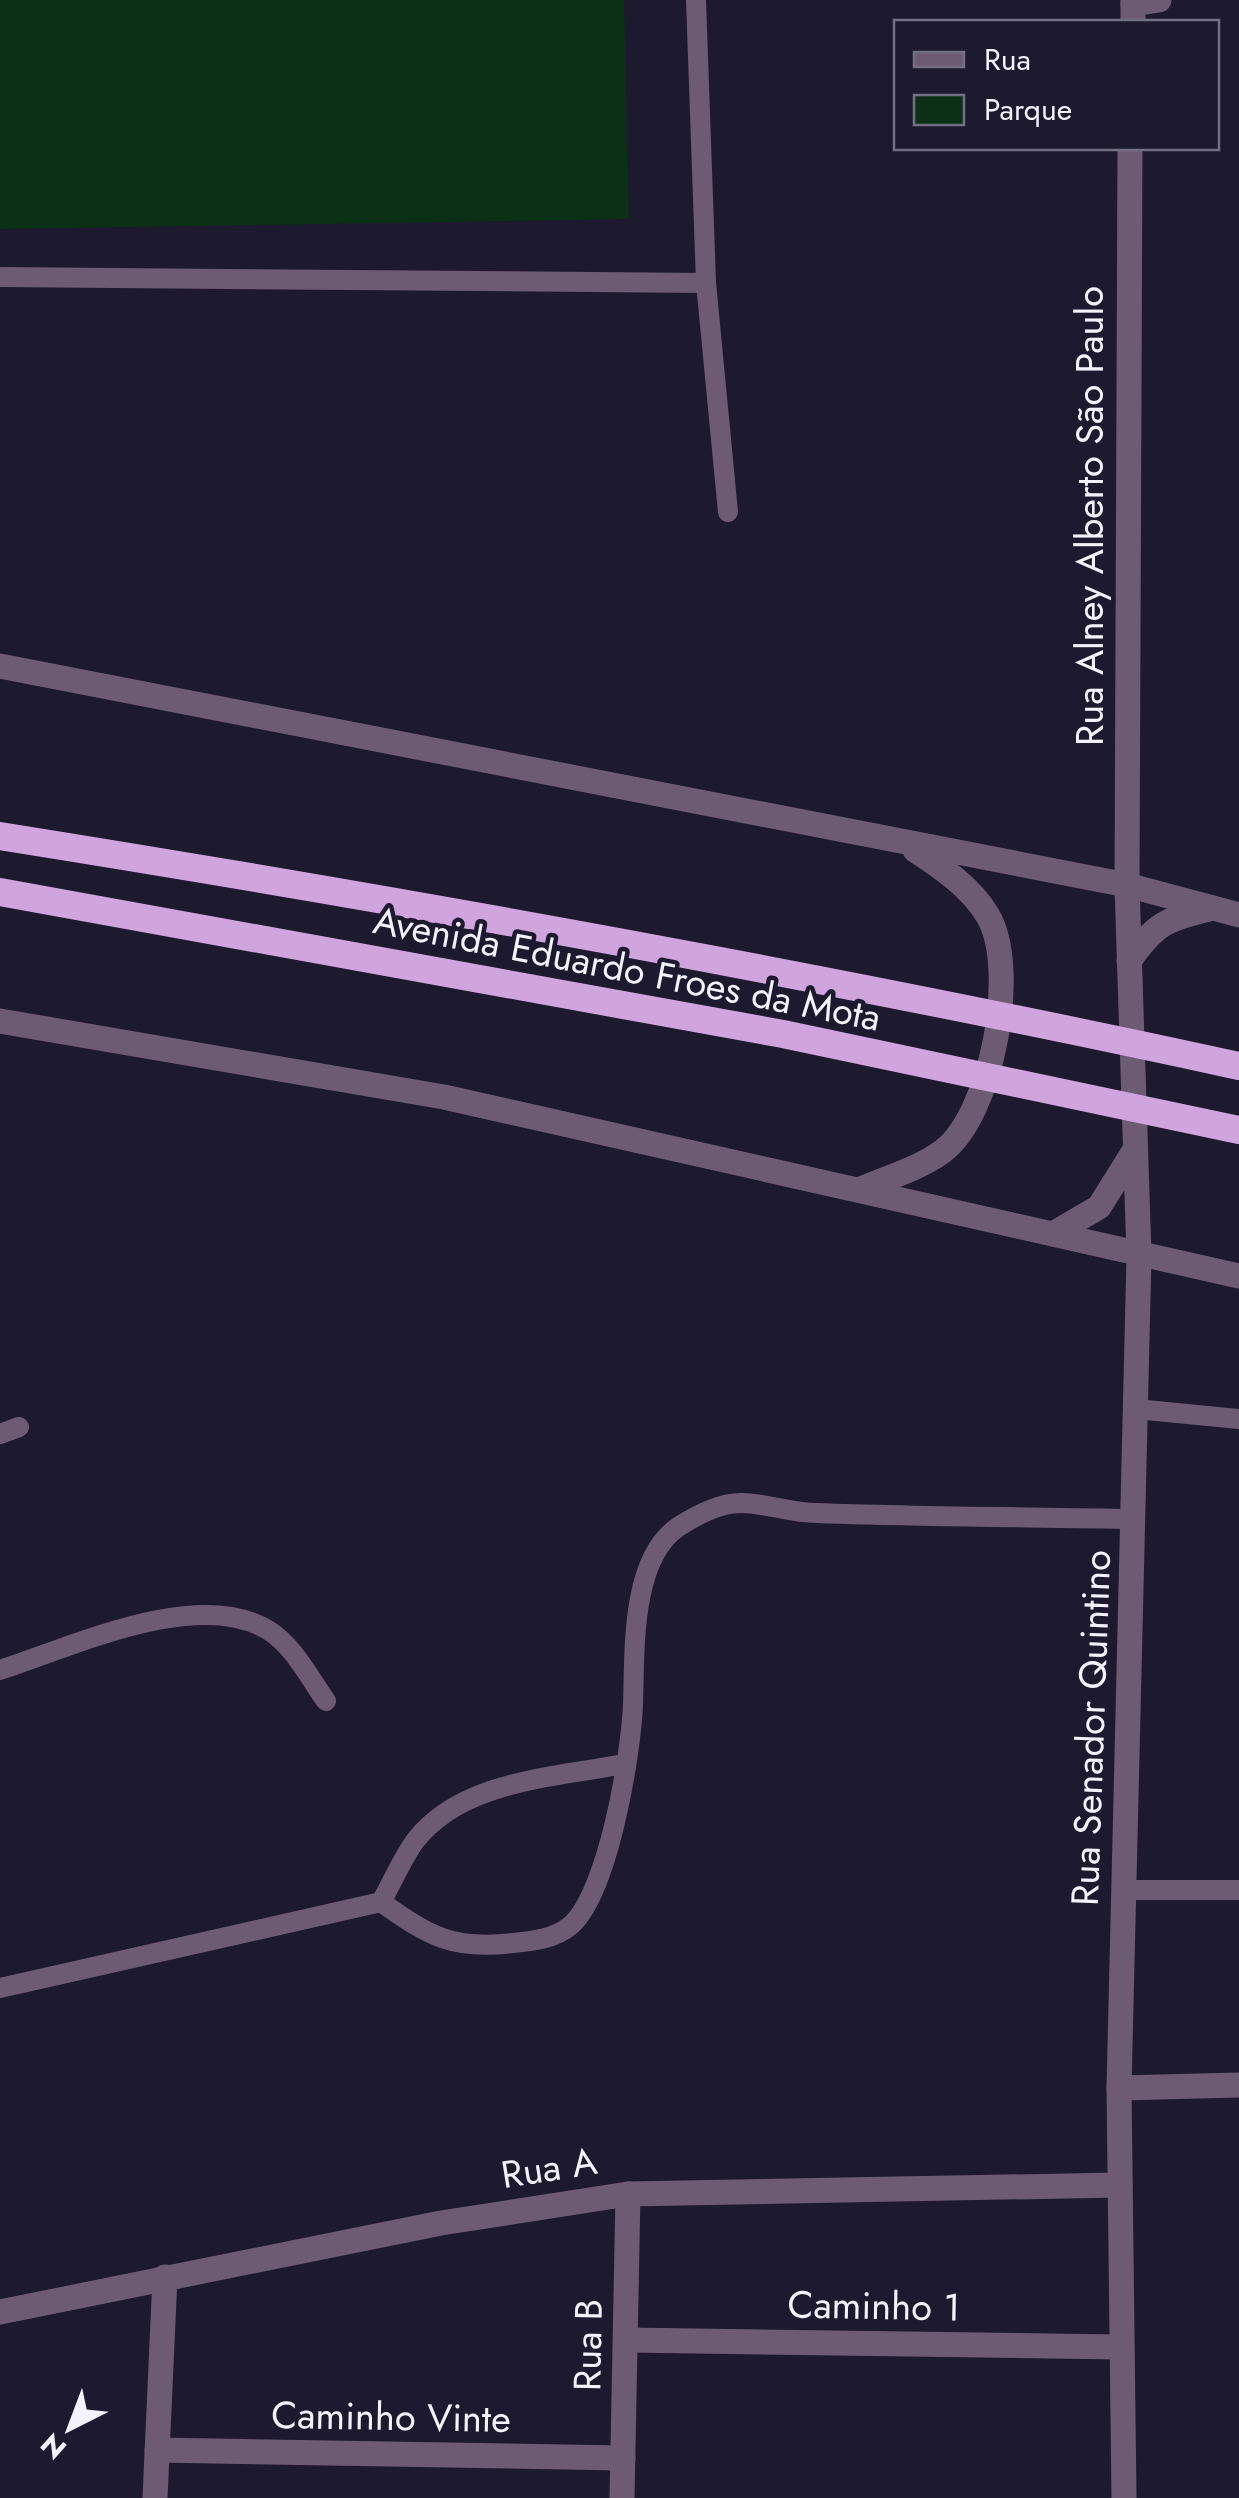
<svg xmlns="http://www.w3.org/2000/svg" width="1239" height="2498" font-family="Jost,sans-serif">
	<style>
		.green { fill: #0b3016 }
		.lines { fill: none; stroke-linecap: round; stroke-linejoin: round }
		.service { stroke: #6d5b74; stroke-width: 20 }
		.minor { stroke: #6d5b74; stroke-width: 25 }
		.tertiary { stroke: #6d5b74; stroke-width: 25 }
		.trunk { stroke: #d0a5de; stroke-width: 28 }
		.labels { text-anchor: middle; stroke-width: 9; stroke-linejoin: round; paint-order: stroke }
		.street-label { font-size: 38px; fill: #f3f2fe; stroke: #1d1a2f }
	</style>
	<rect width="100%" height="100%" fill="#1d1a2f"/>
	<path class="green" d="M0 0H624L629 219 0 229Z"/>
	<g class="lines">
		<g class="service">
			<path d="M696 0 706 283 728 512"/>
			<path d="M0 277 706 283"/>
			<path d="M1136 1409 1239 1419"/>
			<path d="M0 1434 19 1427"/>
			<path d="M0 1670C72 1647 197 1587 268 1630 293 1645 309 1677 326 1701"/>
			<path d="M1124 1890H1239"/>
			<path d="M381 1902C392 1883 402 1859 415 1841 462 1780 554 1778 623 1764"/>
			<path d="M0 1988 381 1902C430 1937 453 1950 513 1943 533 1941 554 1939 570 1926 608 1894 631 1755 633 1704 635 1653 630 1560 678 1527 695 1516 719 1503 741 1503 766 1503 791 1513 816 1513 922 1517 1028 1517 1134 1519"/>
		</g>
		<g class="minor">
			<path d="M1133 4 1159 0"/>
			<path d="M1119 2088 1239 2085"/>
			<path d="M627 2340 1120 2347"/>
			<path d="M157 2450 623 2458"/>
			<path d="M155 2498 165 2277"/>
			<path d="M622 2498 628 2194"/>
		</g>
		<g class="tertiary">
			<path d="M1133 22V0"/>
			<path d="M0 666 1127 885 1239 915"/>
			<path d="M1129 961C1155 924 1166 919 1209 909"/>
			<path d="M0 1021 444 1097 1239 1276"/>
			<path d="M859 1190C886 1178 919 1169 943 1151 992 1114 1019 969 988 916 972 888 941 867 915 850"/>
			<path d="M1053 1234 1099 1207 1134 1151"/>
			<path d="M0 2312 441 2223 628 2194 1120 2185"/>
			<path d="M1124 2498 1119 2088 1139 1256 1127 885 1130 148"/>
		</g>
		<g class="trunk">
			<path d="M0 836C414 902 829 977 1239 1066"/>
			<path d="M0 892 783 1034 1239 1130"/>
		</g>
	</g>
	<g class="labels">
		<g class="street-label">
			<text transform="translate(1090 516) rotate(-90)" y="13">Rua Alney Alberto São Paulo</text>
			<text transform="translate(627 969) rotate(11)" y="13">Avenida Eduardo Froes da Mota</text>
			<text transform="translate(1091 1728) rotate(-88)" y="13">Rua Senador Quintino</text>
			<text transform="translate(549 2168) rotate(-9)" y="13">Rua A</text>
			<text transform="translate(874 2306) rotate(1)" y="13">Caminho 1</text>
			<text transform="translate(588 2345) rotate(-89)" y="13">Rua B</text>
			<text transform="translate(391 2417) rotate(1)" y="13">Caminho Vinte</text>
		</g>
	</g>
	<rect x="894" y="20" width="325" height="130" fill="#1d1a2f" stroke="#737082" stroke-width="2.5"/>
	<rect x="914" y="52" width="50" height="15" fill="#6d5b74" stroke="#737082" stroke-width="2.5"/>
	<text x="984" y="70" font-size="30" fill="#f3f2fe">Rua</text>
	<rect x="914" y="95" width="50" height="30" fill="#0b3016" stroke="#737082" stroke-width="2.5"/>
	<text x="984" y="120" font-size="30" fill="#f3f2fe">Parque</text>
	<g transform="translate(70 2428) rotate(222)" stroke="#1d1a2f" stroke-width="8" paint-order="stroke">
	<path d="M0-8L18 38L0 25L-18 38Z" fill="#f3f2fe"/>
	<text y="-15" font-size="28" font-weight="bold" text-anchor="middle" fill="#f3f2fe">N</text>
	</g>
</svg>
